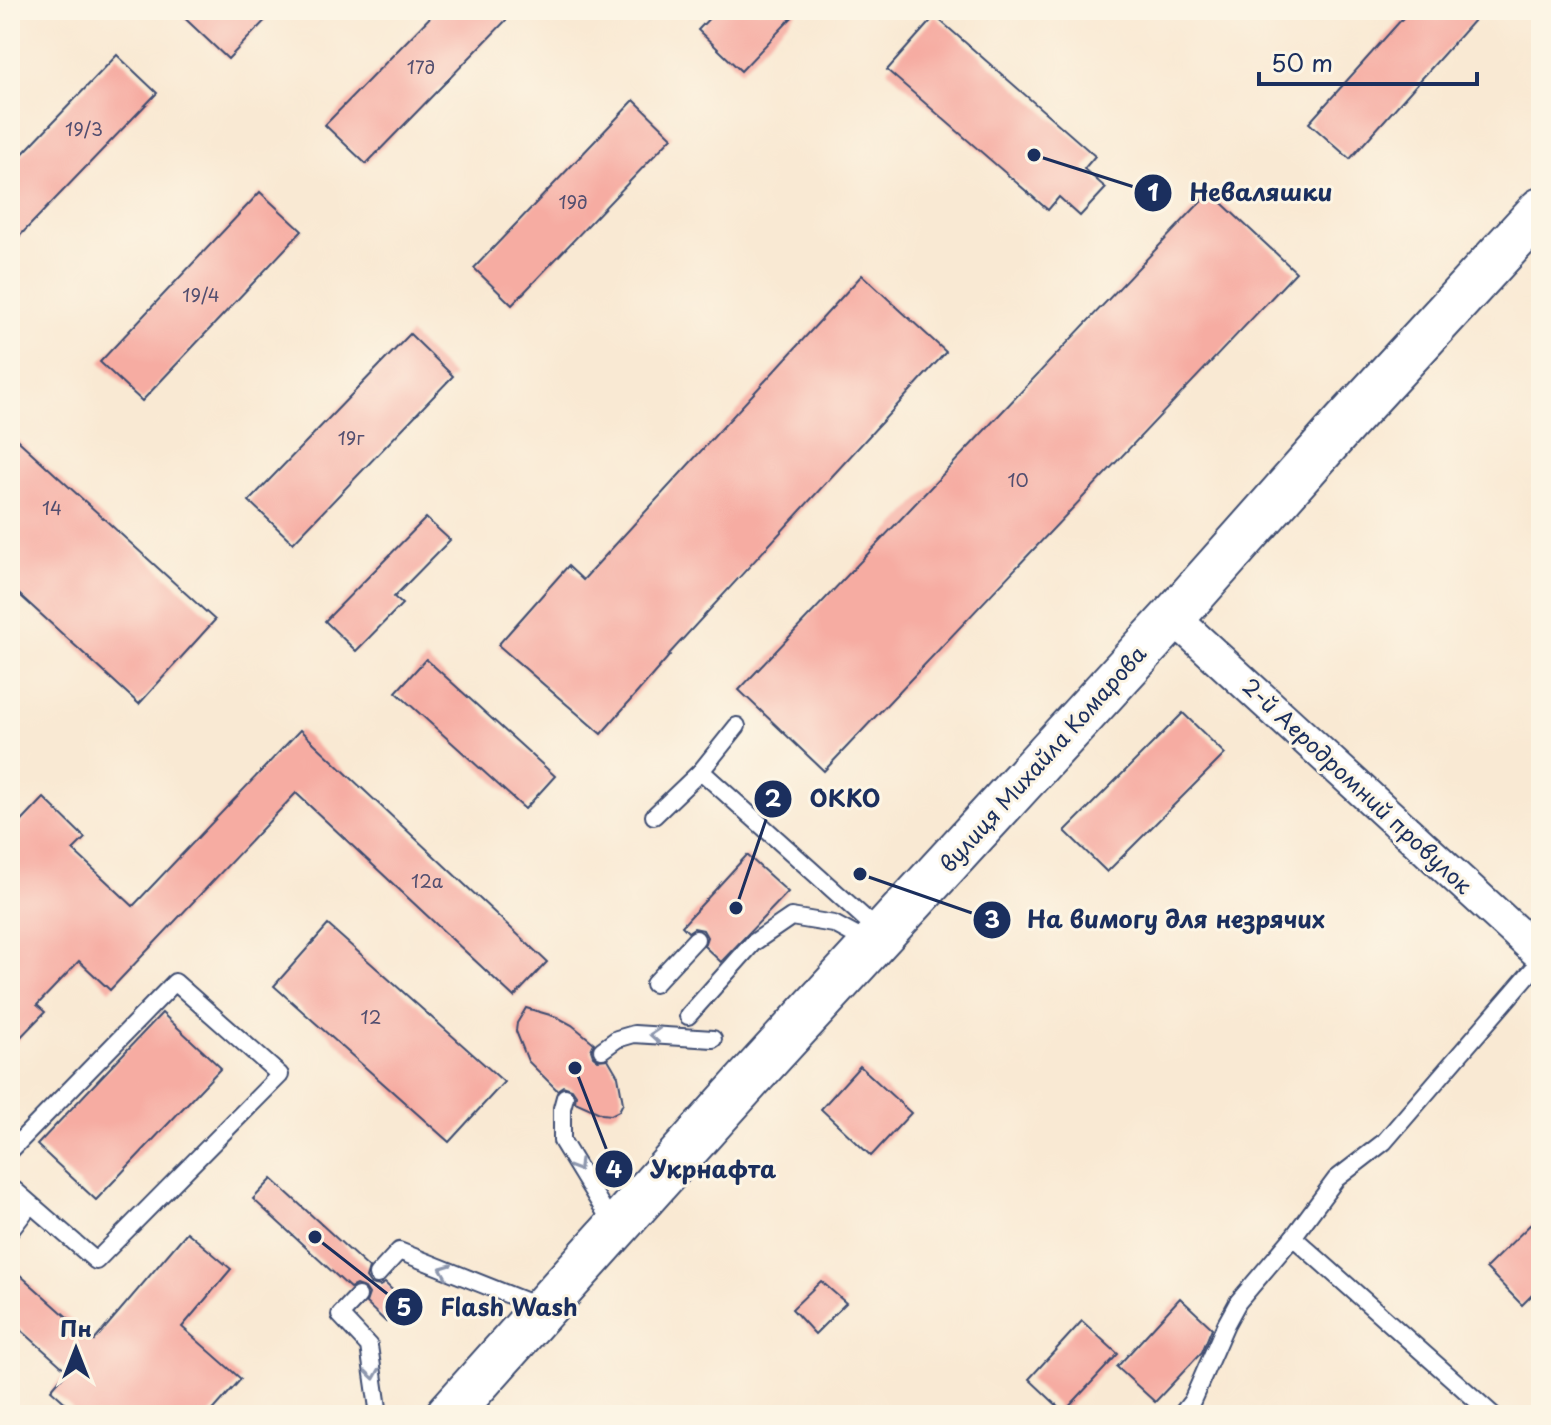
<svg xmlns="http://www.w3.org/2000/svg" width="1551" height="1425" font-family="'Playpen Sans',sans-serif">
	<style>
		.building { fill: #f6aca2 }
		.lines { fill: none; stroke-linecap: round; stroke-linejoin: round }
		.service-casing { stroke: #3c4b70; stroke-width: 20 }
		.minor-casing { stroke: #3c4b70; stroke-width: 36 }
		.primary-casing { stroke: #3c4b70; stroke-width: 48 }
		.service { stroke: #fff; stroke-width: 16 }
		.minor { stroke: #fff; stroke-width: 32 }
		.primary { stroke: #fff; stroke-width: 44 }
		.oneway { stroke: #8d97ae }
		.labels { text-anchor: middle; stroke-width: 6; stroke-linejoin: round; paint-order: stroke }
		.number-label { font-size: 18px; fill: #524e6f }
		.street-label { font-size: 22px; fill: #1b2f5e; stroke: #fcf5e5 }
		.leader { fill: none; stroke: #1b2f5e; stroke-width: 3 }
		.callout-dot { fill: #1b2f5e; stroke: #fcf5e5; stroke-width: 3 }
		.mark-label { font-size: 24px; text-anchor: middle; font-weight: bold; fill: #fff }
		.callout-label { font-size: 24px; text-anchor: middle; font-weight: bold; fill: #1b2f5e; stroke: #fcf5e5; stroke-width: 6; stroke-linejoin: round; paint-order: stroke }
	</style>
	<rect width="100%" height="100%" fill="#fcf5e5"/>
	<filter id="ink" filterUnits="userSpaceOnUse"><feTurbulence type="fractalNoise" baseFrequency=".0125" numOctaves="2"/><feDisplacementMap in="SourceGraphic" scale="16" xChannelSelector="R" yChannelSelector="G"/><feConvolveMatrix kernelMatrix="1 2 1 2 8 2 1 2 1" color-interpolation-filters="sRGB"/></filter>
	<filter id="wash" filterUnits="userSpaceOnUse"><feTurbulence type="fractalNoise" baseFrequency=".006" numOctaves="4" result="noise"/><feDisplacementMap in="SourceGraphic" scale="32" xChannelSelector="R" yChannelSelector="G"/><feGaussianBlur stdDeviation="1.8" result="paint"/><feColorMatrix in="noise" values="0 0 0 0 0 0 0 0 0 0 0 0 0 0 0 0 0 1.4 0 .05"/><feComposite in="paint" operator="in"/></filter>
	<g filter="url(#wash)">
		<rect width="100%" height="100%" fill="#f9e9d3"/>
		<g id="blocks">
			<g class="building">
				<path d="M176 10H275L228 59Z"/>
				<path d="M437 10H516L366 164 325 125Z"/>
				<path d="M717 10H799L741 71 698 30Z"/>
				<path d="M1410 10H1483L1350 159 1309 123Z"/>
				<path d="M935 16 1095 156 1084 169 1106 188 1080 216 1059 197 1048 210 887 70Z"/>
				<path d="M117 55 157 93 10 246V167Z"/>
				<path d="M634 100 672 137 512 305 474 268Z"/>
				<path d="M260 192 302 231 142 401 100 362Z"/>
				<path d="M1210 192 1296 272 824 771 739 690Z"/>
				<path d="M862 275 946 352 669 654 670 655 601 734 498 645 568 566 583 580Z"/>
				<path d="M410 334 453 376 293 543 249 501Z"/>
				<path d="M10 433 215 620 139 704 10 586Z"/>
				<path d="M426 518 450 540 394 597 402 604 356 651 325 621Z"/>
				<path d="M426 659 555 776 525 809 396 692Z"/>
				<path d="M1183 713 1225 754 1107 872 1065 831Z"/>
				<path d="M300 730 547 962 514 997 296 793 110 990 79 961 37 1005 45 1012 10 1048V834L44 798 85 838 73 850 133 906Z"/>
				<path d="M747 855 788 892 721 962 704 946 707 937 703 930 694 928 688 932 682 926Z"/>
				<path d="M328 925 504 1082 449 1142 274 986Z"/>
				<path d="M526 1008 557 1017 572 1025 594 1043 591 1050 593 1056 598 1060 608 1059 618 1076 623 1103 619 1111 611 1115 602 1114 575 1102 576 1095 572 1089 563 1086 557 1090 528 1061 516 1031 517 1023Z"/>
				<path d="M162 1013 221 1068 96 1200 37 1145Z"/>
				<path d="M860 1066 911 1113 871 1156 821 1109Z"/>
				<path d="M272 1179 369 1268 366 1278 370 1284 380 1286 385 1283 405 1302 386 1322 366 1303 369 1294 365 1288 356 1285 350 1288 253 1199Z"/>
				<path d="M1541 1214V1286L1522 1305 1486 1268Z"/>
				<path d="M187 1232 231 1269 182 1327 241 1379 209 1415H79L51 1390 67 1371 10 1320V1266L94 1341Z"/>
				<path d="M821 1281 846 1303 815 1334 792 1309Z"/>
				<path d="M1180 1298 1212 1328 1202 1352 1155 1402 1117 1367Z"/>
				<path d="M1082 1321 1118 1354 1064 1412 1029 1379Z"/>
			</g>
		</g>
	</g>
	<g filter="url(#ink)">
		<use href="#blocks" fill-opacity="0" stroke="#3c4b70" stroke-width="2"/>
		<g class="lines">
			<g class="service-casing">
				<g id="service">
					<path d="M701 771 881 933"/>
					<path d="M654 816 701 771 737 726"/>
					<path d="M654 984 696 939"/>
					<path d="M688 1016 753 943 791 917 834 924 871 944"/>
					<path d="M602 1050 617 1039 634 1034 713 1039"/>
					<path d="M565 1097 562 1108V1141L615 1228"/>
					<path d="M10 1151 175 982 280 1075 96 1261 10 1186"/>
					<path d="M10 1231 30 1205"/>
					<path d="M1293 1237 1493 1415"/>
					<path d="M377 1275 399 1251 542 1308"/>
					<path d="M358 1296 340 1315 369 1346 379 1415"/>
					<path d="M1181 1415 1192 1401 1226 1324 1238 1302 1293 1237 1336 1179 1384 1142 1541 960"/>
				</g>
			</g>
			<g class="minor-casing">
				<path id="minor" d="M1173 617 1541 955"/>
			</g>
			<g class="primary-casing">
				<path id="primary" d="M448 1415 749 1079 1173 617 1345 423 1541 210"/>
			</g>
			<use href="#service" class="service"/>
			<use href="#minor" class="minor"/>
			<use href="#primary" class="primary"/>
		</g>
		<defs><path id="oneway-chevron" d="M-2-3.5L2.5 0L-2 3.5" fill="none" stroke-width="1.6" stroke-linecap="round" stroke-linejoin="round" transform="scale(2)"/></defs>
		<g class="oneway">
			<use href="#oneway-chevron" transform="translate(655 1035) rotate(-176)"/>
			<use href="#oneway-chevron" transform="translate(577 1166) rotate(59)"/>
			<use href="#oneway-chevron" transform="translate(445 1270) rotate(-158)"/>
			<use href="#oneway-chevron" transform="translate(373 1374) rotate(82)"/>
		</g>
	</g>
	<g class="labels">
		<g class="number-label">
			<text x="421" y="74">17д</text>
			<text x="84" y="136">19/3</text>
			<text x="573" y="209">19д</text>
			<text x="201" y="302">19/4</text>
			<text x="351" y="445">19г</text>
			<text x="1018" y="487">10</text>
			<text x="52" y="515">14</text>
			<text x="427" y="888">12а</text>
			<text x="371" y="1024">12</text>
		</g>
		<g class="street-label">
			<text transform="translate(1043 759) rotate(-48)" y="8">вулиця Михайла Комарова</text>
			<text transform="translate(1357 786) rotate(43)" y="8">2-й Аеродромний провулок</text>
		</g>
	</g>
	<path class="leader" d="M1034 155L1153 193M736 908L773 799M860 874L992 920M575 1068L614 1169M315 1237L404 1307"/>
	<g class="callout-dot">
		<circle cx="1034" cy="155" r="8"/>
		<circle cx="736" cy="908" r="8"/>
		<circle cx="860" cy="874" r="8"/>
		<circle cx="575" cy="1068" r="8"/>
		<circle cx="315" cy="1237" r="8"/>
		<circle cx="1153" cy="193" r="20"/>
		<circle cx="773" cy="799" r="20"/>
		<circle cx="992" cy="920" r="20"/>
		<circle cx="614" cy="1169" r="20"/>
		<circle cx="404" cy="1307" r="20"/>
	</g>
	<g class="mark-label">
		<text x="1153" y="201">1</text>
		<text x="773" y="807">2</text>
		<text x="992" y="928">3</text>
		<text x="614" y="1178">4</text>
		<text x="404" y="1316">5</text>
	</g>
	<g class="callout-label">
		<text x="1261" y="201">Неваляшки</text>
		<text x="845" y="807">ОККО</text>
		<text x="1176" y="928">На вимогу для незрячих</text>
		<text x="713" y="1178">Укрнафта</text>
		<text x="509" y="1316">Flash Wash</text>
	</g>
	<rect width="1551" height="1425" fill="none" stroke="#fcf5e5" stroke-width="40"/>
	<g transform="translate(76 1349)" stroke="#fcf5e5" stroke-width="6" paint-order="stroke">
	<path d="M0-6L14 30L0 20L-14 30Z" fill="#1b2f5e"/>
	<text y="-12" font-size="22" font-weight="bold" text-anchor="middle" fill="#1b2f5e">Пн</text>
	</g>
	<path d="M1259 72v12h218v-12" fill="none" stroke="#1b2f5e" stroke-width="4"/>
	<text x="1271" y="72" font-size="24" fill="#1b2f5e" stroke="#fcf5e5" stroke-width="6" paint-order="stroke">50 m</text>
</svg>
